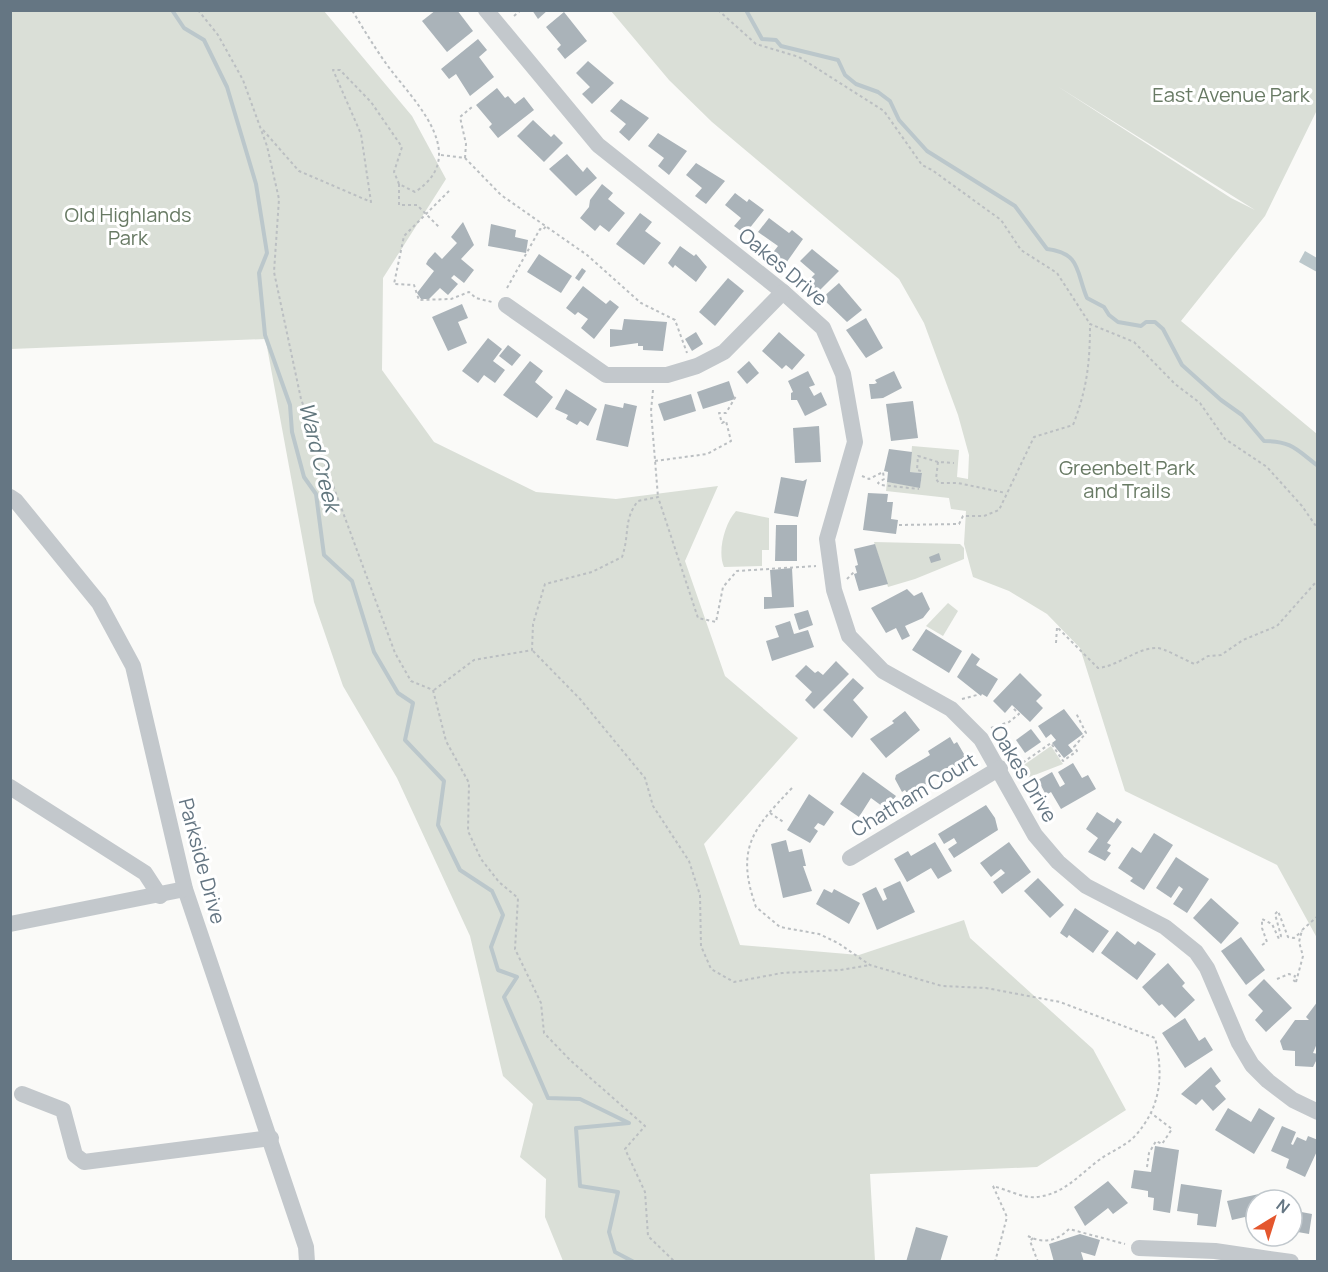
<svg xmlns="http://www.w3.org/2000/svg" width="1328" height="1272" font-family="Manrope,sans-serif">
	<style>
		.green { fill: #dadfd7; fill-rule: evenodd }
		.water { fill: #bbc7cb }
		.lines { fill: none; stroke-linecap: round; stroke-linejoin: round }
		.stream { stroke: #bbc7cb; stroke-width: 4 }
		.building { fill: #aab3b9 }
		.path { stroke: #bbbfc2; stroke-width: 2; stroke-dasharray: 3 3; stroke-linecap: butt }
		.minor { stroke: #c3c8cc; stroke-width: 16 }
		.labels { text-anchor: middle; stroke-width: 6; stroke-linejoin: round; paint-order: stroke }
		.park-label { font-size: 20px; fill: #687a64; stroke: #fff }
		.street-label { font-size: 20px; fill: #657683; stroke: #fff }
		.water-label { font-size: 21px; font-style: italic; fill: #60757c; stroke: #fff }
	</style>
	<rect width="100%" height="100%" fill="#fafaf8"/>
	<g class="green">
		<path d="M10 11H324L412 116 446 179 383 278 382 370 434 442 536 492 616 499 718 486 685 561 725 676 798 738 704 844 740 945 859 955 964 920 970 938 1093 1049 1126 1110 1037 1167 870 1174 875 1261H563L545 1217 546 1179 520 1157 533 1104 503 1076 470 936 397 778 343 686 314 602 265 336V339L11 349Z"/>
		<path d="M611 11H1317V110L1265 216 1181 321 1317 434V938L1277 865 1125 791 1080 648 1047 614 1009 591 973 577 964 544 966 511 951 509 949 498 886 491 887 482 920 487 922 473 910 472 912 446 959 450 957 477 968 479 969 455 958 415 924 323 899 279 712 122 669 80ZM1057 86 1255 210 1231 198Z"/>
		<path d="M736 511 769 518V550H762V566L724 567C717 551 725 523 736 511Z"/>
		<path d="M874 542 960 544 964 548V559L915 579 888 587Z"/>
		<path d="M948 603 958 611 943 636 926 626Z"/>
		<path d="M1051 746 1063 764 1027 778 1021 767Z"/>
	</g>
	<path class="water" d="M1305 251 1317 258V272L1299 262Z"/>
	<g class="lines">
		<g class="stream">
			<path d="M172 10 184 28 204 40 227 87 256 184 267 253 259 273 265 335 290 405 292 432 304 477 316 494 324 555 352 581 374 652 398 693 413 703 405 740 444 781 438 825 460 870 492 891 503 915 491 947 498 970 517 977 504 997 548 1098 580 1099 629 1123 576 1128 580 1186 618 1192 609 1232 615 1252 634 1262"/>
			<path d="M746 10 762 39 776 40 781 46 838 60 845 75 856 84 878 92 890 101 899 120 927 151 1015 206 1047 249C1081 253 1076 272 1087 298L1104 307 1109 315 1118 322 1141 326 1146 322H1155L1163 329 1182 365 1221 400 1242 415 1264 441C1292 441 1297 450 1318 466"/>
		</g>
	</g>
	<g class="building">
		<path d="M436 10H457L473 31 447 52 422 21Z"/>
		<path d="M532 10H548L538 19Z"/>
		<path d="M564 12 587 41 565 59 557 49 561 45 546 27Z"/>
		<path d="M478 39 487 50 479 57 494 77 470 96 456 74 449 79 441 69Z"/>
		<path d="M588 61 614 83 592 104 582 94 590 87 576 73Z"/>
		<path d="M497 88 505 98 508 96 515 104 524 97 534 110 498 138 489 127 492 124 476 105Z"/>
		<path d="M621 99 649 118 629 141 619 132 626 124 610 111Z"/>
		<path d="M533 120 551 137 554 134 563 143 544 162 517 136Z"/>
		<path d="M658 133 687 151 669 175 658 166 664 158 648 146Z"/>
		<path d="M567 154 583 172 587 167 597 178 576 196 549 169Z"/>
		<path d="M696 163 725 181 706 204 695 196 702 188 686 175Z"/>
		<path d="M602 184 613 193 608 199 625 213 609 232 600 225 595 231 580 218 589 207 590 200Z"/>
		<path d="M735 193 747 202 749 199 764 210 745 234 734 226 741 218 725 205Z"/>
		<path d="M640 213 652 222 645 231 661 243 644 265 616 244Z"/>
		<path d="M769 218 789 233 792 230 803 239 784 266 771 255 778 246 758 232Z"/>
		<path d="M463 222 474 245 461 259 474 270 464 283 454 275 451 278 458 284 448 295 440 288 429 299H421L417 293 434 271 426 264 428 260 435 252 442 259 457 243 451 237Z"/>
		<path d="M491 224 516 230 515 237 528 240 526 253 488 246Z"/>
		<path d="M680 246 694 256 696 254 707 267 696 282 675 265 673 268 668 263Z"/>
		<path d="M812 249 839 271 817 293 807 282 815 274 800 261Z"/>
		<path d="M539 254 572 276 561 293 527 272Z"/>
		<path d="M582 268 586 271 579 281 575 278Z"/>
		<path d="M728 278 744 291 715 326 699 312Z"/>
		<path d="M839 283 862 310 847 322 822 298Z"/>
		<path d="M583 286 606 304 610 300 619 307 594 339 581 328 588 319 578 312 575 315 566 308Z"/>
		<path d="M462 304 468 318 458 322 467 343 448 351 432 317Z"/>
		<path d="M866 318 883 348 866 358 846 330Z"/>
		<path d="M624 319 667 322 663 351 643 350V346H638V343L610 347V329L622 330Z"/>
		<path d="M696 332 703 344 692 351 685 339Z"/>
		<path d="M779 332 805 355 792 370 786 365 782 369 762 351Z"/>
		<path d="M488 338 502 349 493 361 505 370 495 383 484 375 478 383 462 371Z"/>
		<path d="M508 345 521 355 512 366 499 356Z"/>
		<path d="M530 361 543 371 535 382 553 397 537 418 503 395Z"/>
		<path d="M749 361 759 373 747 384 737 372Z"/>
		<path d="M808 371 815 385 809 387 814 396 821 392 827 405 805 416 797 400H791V393L793 392 788 381Z"/>
		<path d="M894 371 902 388 883 398 871 399 869 384H874L877 383 875 380Z"/>
		<path d="M729 381 735 399 703 409 697 392Z"/>
		<path d="M566 389 597 409 588 426 580 421 577 425 566 419 568 415 555 409Z"/>
		<path d="M691 394 696 411 664 421 658 404Z"/>
		<path d="M913 401 918 438 891 441 886 404Z"/>
		<path d="M624 403 637 406 628 447 596 440 605 404 623 408Z"/>
		<path d="M819 426 821 462 795 463 793 428Z"/>
		<path d="M889 449 912 452 910 472 922 473 920 488 887 482 888 472 884 471Z"/>
		<path d="M781 477 803 481 807 479 798 517 774 513Z"/>
		<path d="M868 493 888 494 887 502H893L891 519 898 520 896 534 863 530Z"/>
		<path d="M776 525H797V561H775Z"/>
		<path d="M875 544 888 584 859 591 854 574 857 573 855 566 858 565 854 549Z"/>
		<path d="M939 553 941 560 931 563 929 557Z"/>
		<path d="M792 568 794 607 764 609V597H772L770 570Z"/>
		<path d="M907 589 914 596 922 592 930 609 923 618 905 626 910 636 902 640 896 628 886 633 871 608Z"/>
		<path d="M808 610 813 625 799 630 794 614Z"/>
		<path d="M790 621 794 634 808 630 814 647 772 661 766 641 779 637 775 626Z"/>
		<path d="M926 629 962 651 949 673 912 650Z"/>
		<path d="M972 653 980 659 976 665 998 679 987 697 982 694 981 696 957 677Z"/>
		<path d="M836 661 849 674 814 709 805 700 812 692 795 676 806 665 815 673 818 671 823 675Z"/>
		<path d="M1020 673 1042 695 1036 701 1043 708 1030 722 1012 705 1005 713 993 701Z"/>
		<path d="M853 678 864 688 853 700 868 717 852 738 823 710Z"/>
		<path d="M1064 709 1083 734 1068 745 1073 751 1064 758 1052 743 1056 740 1051 734 1046 738 1038 726Z"/>
		<path d="M905 711 920 730 886 758 870 739 894 723 892 721Z"/>
		<path d="M1031 729 1041 742 1025 753 1016 740Z"/>
		<path d="M950 737 954 744 957 742 968 761 930 779 932 783 909 796 905 790 902 792 895 779 896 775 930 755 928 751Z"/>
		<path d="M1073 763 1082 778 1088 775 1096 789 1061 809 1051 792 1046 795 1038 780 1052 772 1060 787 1065 784 1058 772Z"/>
		<path d="M863 772 896 796 886 809 871 798 859 817 840 804Z"/>
		<path d="M809 794 834 812 824 826 818 823 814 828 818 831 810 843 787 830Z"/>
		<path d="M986 805 995 818 998 830 954 858 948 849 957 843 954 838 944 844 938 834Z"/>
		<path d="M1097 812 1114 823 1117 818 1122 822 1107 843 1111 845 1107 851 1111 853 1105 861 1088 852 1098 838 1086 829Z"/>
		<path d="M1154 833 1173 845 1144 890 1130 881 1133 878 1118 868 1132 847 1141 853Z"/>
		<path d="M786 840 789 852 802 849 806 866H803L812 891 783 898 771 844Z"/>
		<path d="M935 842 952 871 938 879 931 868 907 882 894 859 908 851 911 856Z"/>
		<path d="M1009 842 1031 872 1002 894 993 882 1005 873 1001 869 991 877 980 863Z"/>
		<path d="M1176 857 1209 879 1187 913 1173 904 1183 889 1179 886 1171 898 1156 888Z"/>
		<path d="M1038 878 1064 905 1050 918 1024 891Z"/>
		<path d="M900 881 915 912 877 930 862 894 876 887 883 901 887 899 883 889Z"/>
		<path d="M824 889 832 893 834 889 860 903 849 924 816 904Z"/>
		<path d="M1211 898 1239 923 1221 944 1193 918Z"/>
		<path d="M1075 908 1109 931 1093 953 1069 935 1067 938 1060 933Z"/>
		<path d="M1117 931 1135 945 1138 941 1156 954 1137 980 1101 953Z"/>
		<path d="M1241 937 1265 970 1246 985 1221 951Z"/>
		<path d="M1168 963 1185 983 1182 986 1195 1000 1175 1018 1162 1004 1159 1006 1142 987Z"/>
		<path d="M1264 979 1292 1008 1266 1032 1255 1020 1263 1011 1248 995Z"/>
		<path d="M1318 1001V1041L1313 1053 1318 1054V1057L1313 1067 1295 1066V1051L1283 1050 1280 1041 1295 1020H1309L1306 1017Z"/>
		<path d="M1185 1018 1199 1041 1205 1037 1213 1050 1185 1068 1162 1033Z"/>
		<path d="M1211 1067 1221 1081 1215 1086 1226 1099 1213 1111 1202 1099 1196 1105 1181 1094Z"/>
		<path d="M1228 1108 1251 1122 1259 1108 1275 1118 1254 1154 1215 1130Z"/>
		<path d="M1282 1126 1296 1132 1291 1144 1293 1145 1297 1137 1306 1141 1308 1136 1318 1140V1149L1305 1177 1286 1168 1289 1159 1271 1151Z"/>
		<path d="M1155 1146 1179 1150 1170 1213 1153 1210 1154 1198 1148 1197V1191L1131 1188 1134 1170 1151 1172Z"/>
		<path d="M1108 1181 1128 1203 1113 1214 1108 1208 1085 1226 1074 1207Z"/>
		<path d="M1181 1184 1222 1190 1216 1227 1197 1225 1198 1214 1177 1211Z"/>
		<path d="M1259 1194 1261 1200H1256V1232L1250 1233 1245 1217 1232 1220 1227 1201Z"/>
		<path d="M1292 1202 1297 1203 1296 1211 1312 1214 1309 1234 1292 1231Z"/>
		<path d="M916 1227 948 1236 940 1262H906Z"/>
		<path d="M1080 1234 1100 1240 1095 1256 1081 1252 1084 1262H1054L1049 1244Z"/>
	</g>
	<g class="lines">
		<g class="path">
			<path d="M198 10 218 35 243 80 267 146 279 199 274 272 301 399 395 653 411 681 433 690 446 741 469 783 468 831 481 859 499 882 518 898 515 949 541 1003 544 1033 571 1061 645 1126 625 1149 645 1192 648 1236 675 1262"/>
			<path d="M718 10 756 44 799 57 884 111 922 165 932 170 1001 220 1021 250 1057 273 1090 324 1134 342 1175 384 1200 403 1225 439 1267 467 1302 506 1318 529"/>
			<path d="M514 16 521 10"/>
			<path d="M263 130 299 171 371 202 361 134 333 70H340L371 102 402 147 394 172 399 184 415 192C470 156 417 104 390 69 376 50 364 30 352 10"/>
			<path d="M441 155 465 158 501 195 587 255 641 303 675 320 687 353"/>
			<path d="M465 158 466 144 460 117 472 107"/>
			<path d="M399 184V205H417L440 228"/>
			<path d="M449 191 404 236 394 284 414 285 419 300 451 299 469 292 476 298 492 302"/>
			<path d="M507 288 540 229 543 230 546 226"/>
			<path d="M653 390 651 411 658 497"/>
			<path d="M655 461 707 454 731 441 726 421 722 423 719 413H726L736 396"/>
			<path d="M938 462 936 479 939 483H958L1006 493"/>
			<path d="M921 471 917 470 918 456 938 462 954 463"/>
			<path d="M862 476 869 479 883 472 884 479 878 483 881 485 919 489"/>
			<path d="M899 525 959 524 963 516H984L999 510 1034 437 1073 425C1087 389 1090 363 1090 324"/>
			<path d="M847 579 855 571"/>
			<path d="M1056 643 1057 627 1098 668C1119 666 1134 649 1156 648 1163 647 1186 661 1195 664L1208 656 1221 655 1243 640 1277 626 1316 582"/>
			<path d="M533 651 580 699 645 778 653 806 689 861 700 895 701 946 711 969 734 982 782 973 840 970 870 965"/>
			<path d="M434 690 474 660 532 650 533 624 545 584 592 572 622 557C630 534 623 520 638 501L658 497 698 618 716 622 723 587 737 571 816 566"/>
			<path d="M962 699 977 695"/>
			<path d="M991 728 1009 722 1019 714 1013 708"/>
			<path d="M1018 766 1051 743 1063 761 1077 751 1074 747 1086 733 1076 713"/>
			<path d="M792 788C753 829 735 848 756 907L780 927 819 934 838 943 870 965 942 986 986 988 1060 1002 1155 1038C1164 1076 1161 1108 1134 1137 1125 1146 1110 1152 1099 1160 1079 1175 1064 1194 1037 1197 1025 1199 1005 1189 993 1186"/>
			<path d="M770 813 785 823"/>
			<path d="M1262 945 1267 942 1262 928V919L1272 924 1279 939 1281 936 1275 914 1278 911 1288 937 1294 938 1302 931"/>
			<path d="M1277 979 1289 974 1295 976 1293 980 1296 982"/>
			<path d="M1296 982 1303 956 1299 942 1302 930 1318 916"/>
			<path d="M1147 1167 1149 1153 1156 1141 1162 1144 1172 1129 1151 1113"/>
			<path d="M993 1186 1007 1217 995 1262"/>
			<path d="M1028 1236C1043 1244 1057 1241 1069 1229L1125 1244"/>
			<path d="M1033 1238 1030 1241 1038 1262"/>
		</g>
		<g class="minor">
			<path d="M486 10 598 145 783 292 823 328 843 374 855 442 827 539 834 590 849 636 883 671 951 709 981 739 1035 835 1058 862 1086 886 1165 927 1196 952 1207 968 1239 1043 1252 1065 1268 1081 1293 1100 1318 1112"/>
			<path d="M506 305 606 375H667L697 366 724 352 783 292"/>
			<path d="M10 497 16 501 99 603 133 666 185 889 306 1247 307 1262"/>
			<path d="M10 787 145 873 160 896"/>
			<path d="M850 858 1000 768"/>
			<path d="M10 924 185 889"/>
			<path d="M22 1094 63 1110 75 1155 84 1162 271 1138"/>
			<path d="M1139 1248 1215 1251 1291 1262"/>
		</g>
	</g>
	<g class="labels">
		<g class="park-label">
			<text x="1231" y="102">East Avenue Park</text>
			<text x="128" y="222">Old Highlands<tspan x="128" dy="23">Park</tspan></text>
			<text x="1127" y="475">Greenbelt Park<tspan x="1127" dy="23">and Trails</tspan></text>
		</g>
		<g class="street-label">
			<text transform="translate(783 267) rotate(40)" y="7">Oakes Drive</text>
			<text transform="translate(1024 774) rotate(59)" y="7">Oakes Drive</text>
			<text transform="translate(914 795) rotate(-31)" y="7">Chatham Court</text>
			<text transform="translate(202 861) rotate(75)" y="7">Parkside Drive</text>
		</g>
		<g class="water-label">
			<text transform="translate(319 457) rotate(76)" y="7">Ward Creek</text>
		</g>
	</g>
	<rect width="1328" height="1272" fill="none" stroke="#657683" stroke-width="24"/>
	<g transform="translate(1274 1218) rotate(38)"><circle r="28" fill="#ffffff" stroke="#c1c8cd" stroke-width="1.5"/>
	<path d="M0-4.5L10 22L0 15L-10 22Z" fill="#e4572e"/>
	<text y="-9" font-size="16" font-weight="bold" text-anchor="middle" fill="#657683">N</text>
	</g>
</svg>
